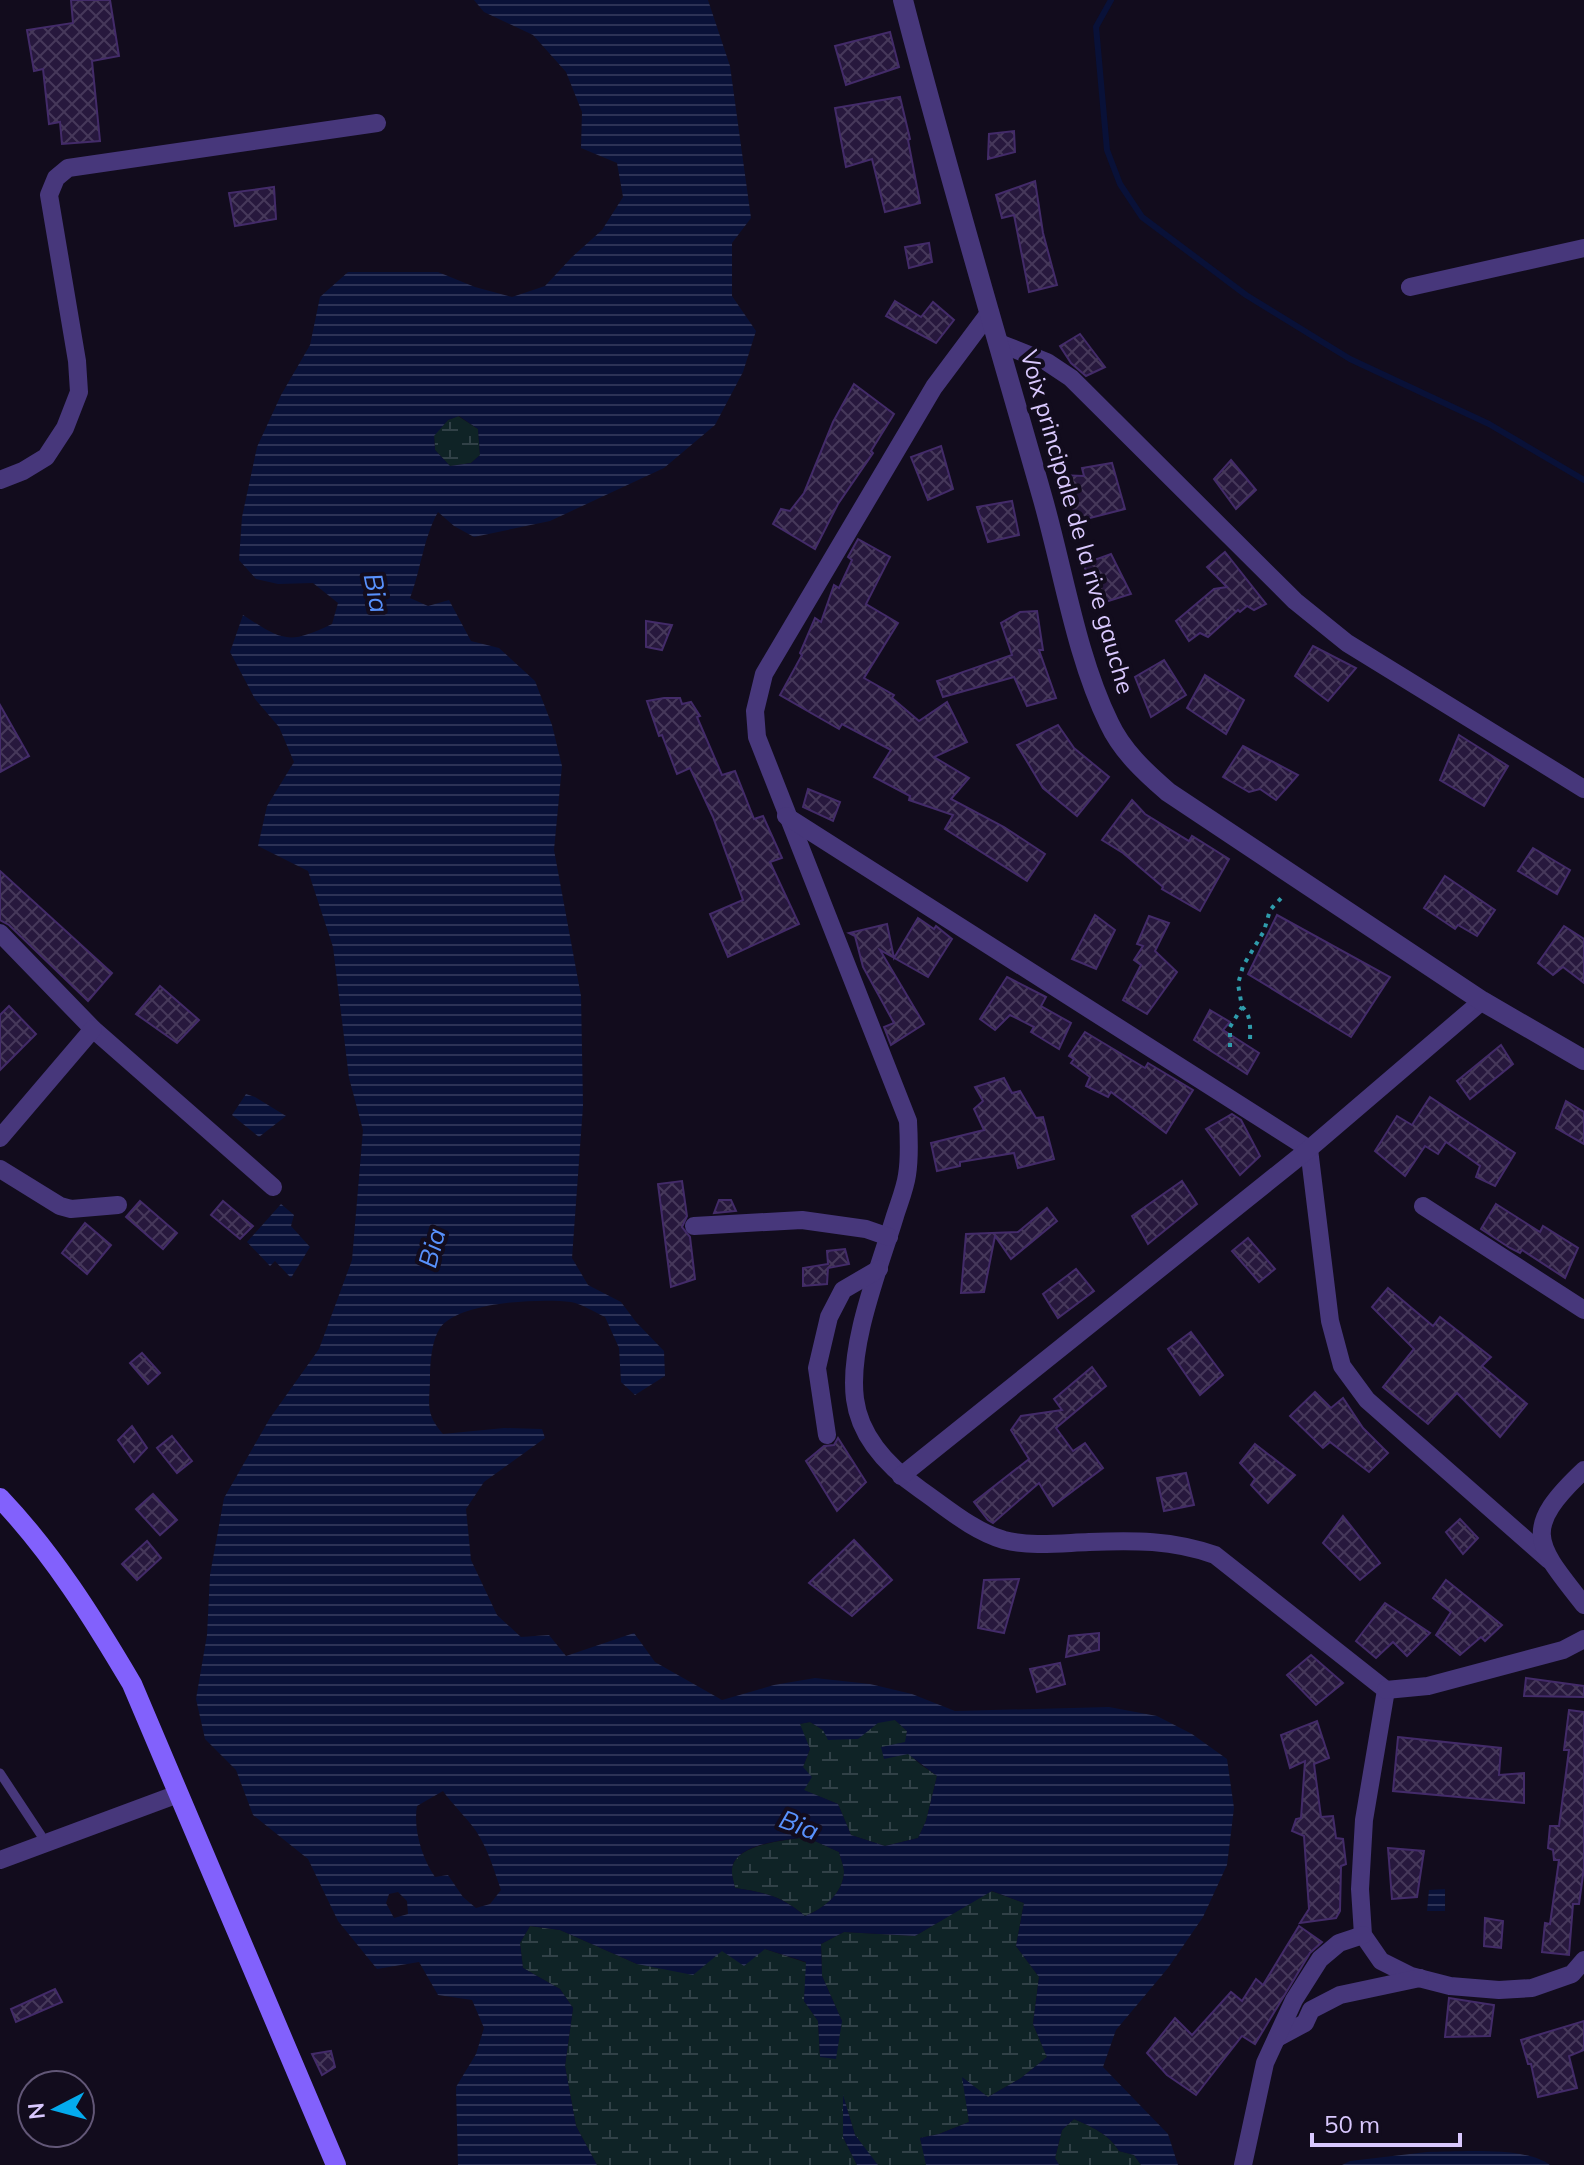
<svg xmlns="http://www.w3.org/2000/svg" width="1584" height="2165" font-family="Mulish,sans-serif">
	<style>
		.wetland { fill: url(#wetland-marsh) }
		.water { fill: url(#water-rules); fill-rule: evenodd }
		.lines { fill: none; stroke-linecap: round; stroke-linejoin: round }
		.stream { stroke: #091138; stroke-width: 6 }
		.building { fill: url(#building-cross-hatch); stroke: #432b69; stroke-width: 2 }
		.path { stroke: #2f9cac; stroke-width: 4; stroke-dasharray: 4 6; stroke-linecap: butt }
		.service { stroke: #47377b; stroke-width: 9 }
		.minor { stroke: #47377b; stroke-width: 18 }
		.tertiary { stroke: #47377b; stroke-width: 20 }
		.secondary { stroke: #8261fc; stroke-width: 20 }
		.labels { text-anchor: middle; stroke-width: 8; stroke-linejoin: round; paint-order: stroke }
		.street-label { font-size: 24px; fill: #d9c8fe; stroke: #120c1d }
		.water-label { font-size: 26px; font-style: italic; fill: #5891fc; stroke: #120c1d }
	</style>
	<defs>
		<pattern id="wetland-marsh" width="20" height="14" patternUnits="userSpaceOnUse" patternTransform="scale(2)"><rect width="20" height="14" fill="#0f2326"/><path d="M1 5h8M5 5V1M11 12h8M15 12V8" fill="none" stroke="#314147"/></pattern>
		<pattern id="water-rules" width="6" height="5" patternUnits="userSpaceOnUse" patternTransform="scale(2)"><rect width="6" height="5" fill="#091138"/><path d="M0 2.5h6" fill="none" stroke="#2c3256"/></pattern>
		<pattern id="building-cross-hatch" width="8" height="8" patternUnits="userSpaceOnUse" patternTransform="scale(2)"><rect width="8" height="8" fill="#27183d"/><path d="M0 0l8 8M0 8l8-8" fill="none" stroke="#46385a"/></pattern>
	</defs>
	<rect width="100%" height="100%" fill="#120c1d"/>
	<g class="wetland">
		<path d="M458 416 478 429 480 455 471 463 450 466 435 450 434 435 448 420Z"/>
		<path d="M894 1719 907 1731C903 1757 918 1762 937 1776L926 1821 918 1838 885 1846 851 1835 838 1804 803 1790V1767L810 1749 799 1724 810 1722 823 1730Z"/>
		<path d="M806 1837 839 1852C840 1857 844 1866 844 1872 843 1894 823 1909 805 1916 781 1895 766 1893 735 1888 734 1883 731 1874 732 1869 735 1843 786 1841 806 1837Z"/>
		<path d="M991 1891 1024 1903 1016 1946 1039 1977 1033 2024 1047 2057 1021 2078 988 2097 963 2078 969 2122 939 2134 920 2138 927 2165H877L855 2135 844 2099 843 2137 857 2165H597L576 2126 565 2066 573 2008 560 1989 523 1968 520 1943 530 1926 560 1930 637 1964 722 1951 765 1949 807 1963 804 2001 818 2021 820 2057 842 2021 822 1976 821 1944 844 1932 915 1936Z"/>
		<path d="M1074 2119C1092 2127 1109 2134 1119 2151L1134 2155 1141 2165H1059L1055 2158 1062 2130Z"/>
	</g>
	<g class="water">
		<path d="M474 0H708L730 66 751 218 732 243V296L756 331 743 372 715 425 664 468 550 521 474 537 454 526 438 512C423 539 421 570 410 598L428 606 449 600 471 641 499 648 535 681 552 725 562 766 554 850 581 996 583 1106 572 1258 588 1285 621 1302 636 1322 664 1351 665 1376 635 1395 621 1382 619 1348 605 1317C594 1312 582 1304 571 1302 540 1298 459 1302 440 1328 432 1340 430 1362 430 1377 430 1404 424 1412 443 1434L504 1428 542 1429 545 1438 484 1482 466 1509 471 1560 497 1615 521 1637 549 1635 566 1656 634 1633 655 1662 722 1700 774 1685 815 1678 870 1684 912 1694 955 1711 1109 1707 1157 1716 1192 1734 1227 1759 1234 1808 1227 1865 1203 1917 1168 1968 1116 2030 1103 2067 1168 2134 1178 2165H1141L1134 2155 1119 2151C1109 2134 1092 2127 1074 2119L1062 2130 1055 2158 1059 2165H926L920 2138 939 2134 969 2122 962 2077 988 2097 1021 2078 1047 2057 1033 2024 1039 1977 1016 1946 1024 1903 992 1891 915 1936 844 1932 821 1944 822 1976 842 2021 836 2059 820 2057 818 2021 804 2001 806 1962 765 1949 744 1966 722 1951 693 1975 637 1964 560 1930 530 1926 520 1943 523 1968 560 1989 573 2008 565 2066 576 2126 597 2165H458L456 2087 476 2054 484 2028 472 2000 438 1995 419 1962 377 1969 338 1921 308 1859 253 1815 236 1770 205 1739 196 1699 207 1635 210 1575 224 1498 270 1418 319 1349 352 1260 363 1130 349 1078 333 947 308 871 258 846 267 806 294 762 279 727 255 699 230 652 243 615C283 641 288 645 332 624L338 603 313 583 278 584 256 579 239 560 242 517 257 447 281 395 310 345 320 297 348 272H438L475 287 512 297 545 286 572 257 602 230 623 197 617 163 581 148 582 112 566 72 533 35 484 12ZM459 416 478 429 480 455 471 463 450 466 435 450 434 436 448 420ZM895 1720 907 1731 905 1742 881 1747 884 1759 908 1754 937 1776 926 1821 918 1838 885 1846 851 1835 838 1804 804 1790 812 1777 803 1767 810 1749 800 1724 810 1722 823 1730 828 1740 858 1739 878 1723ZM443 1791C453 1805 466 1817 476 1831 488 1849 494 1870 501 1890L490 1904 476 1908 463 1897 448 1875 435 1877C422 1858 413 1829 417 1806ZM806 1837 839 1852C840 1857 844 1866 844 1872 843 1894 823 1909 805 1916 780 1895 766 1893 735 1888 734 1882 731 1874 732 1869 735 1843 786 1840 806 1837ZM398 1892 407 1901 408 1914 394 1918 386 1903 389 1894Z"/>
		<path d="M246 1094 255 1097 286 1116 259 1137 232 1115Z"/>
		<path d="M281 1204 294 1215 291 1226 310 1247 291 1278 275 1261 270 1266 247 1242Z"/>
		<path d="M1445 1889V1911H1427L1429 1890Z"/>
		<path d="M843 2095 855 2135 878 2165H857L843 2137Z"/>
		<path d="M1427 2152C1459 2152 1525 2146 1550 2165H1342L1350 2161Z"/>
	</g>
	<g class="lines">
		<path class="stream" d="M1111 0 1096 27 1107 150 1120 184 1142 217 1246 295 1350 359 1489 424 1584 480"/>
	</g>
	<g class="building">
		<path d="M71 0H110L119 56 92 61 100 141 62 144 60 122 49 124 43 69 34 71 27 30 73 23Z"/>
		<path d="M890 32 899 67 846 85 835 46Z"/>
		<path d="M900 97 910 139 908 140 920 203 885 212 872 159 846 167 835 108Z"/>
		<path d="M1014 131 1015 152 988 159 989 134Z"/>
		<path d="M1035 181 1043 233 1057 285 1029 292 1014 215 1002 218 996 195Z"/>
		<path d="M274 187 276 219 235 226 229 193Z"/>
		<path d="M929 243 932 262 909 268 905 247Z"/>
		<path d="M895 301 921 317 933 302 954 320 936 343 886 316Z"/>
		<path d="M1080 334 1105 367 1086 376 1071 363 1060 346Z"/>
		<path d="M854 384 894 414 871 451 873 453 838 504 815 549 773 524 781 509 790 511 804 493 833 422Z"/>
		<path d="M941 446 953 489 928 500 911 457Z"/>
		<path d="M1231 460 1256 490 1236 509 1214 479Z"/>
		<path d="M1112 463 1125 509 1078 521 1060 475 1084 476 1082 468Z"/>
		<path d="M1012 501 1019 535 988 542 977 507Z"/>
		<path d="M858 539 890 557 866 604 898 623 864 678 894 695 892 698 919 721 947 702 967 742 934 757 969 778 951 799 1004 827 1045 854 1027 881 945 829 953 815 909 800 910 796 874 777 891 750 842 724 839 729 780 695 802 655 800 653 815 618 821 622 834 585 839 588 852 560 848 557Z"/>
		<path d="M1225 552 1266 604 1254 610 1247 606 1240 612 1238 610 1208 637 1200 633 1189 641 1176 621 1214 589 1227 587 1207 567Z"/>
		<path d="M1111 554 1131 594 1102 603 1083 564Z"/>
		<path d="M1037 611 1043 650H1039L1056 698 1027 706 1014 677 943 697 937 681 1012 655 1001 623 1020 612Z"/>
		<path d="M646 621 672 625 662 650 646 647Z"/>
		<path d="M1313 646 1356 668 1328 701 1295 676Z"/>
		<path d="M1164 660 1186 695 1151 717 1135 677Z"/>
		<path d="M1205 675 1244 700 1226 734 1187 708Z"/>
		<path d="M664 698H680L682 704 691 702 700 716 697 717 722 775 735 771 754 819 763 816 782 858 770 862 799 924 728 957 710 914 743 900 713 817 690 768 677 774 662 735 659 736 647 701Z"/>
		<path d="M0 705 29 756 0 772Z"/>
		<path d="M1058 725 1074 748 1109 777 1077 816 1043 788 1017 745Z"/>
		<path d="M1459 735 1508 766 1484 806 1440 780Z"/>
		<path d="M1243 746 1298 775 1276 800 1260 789 1249 792 1223 777Z"/>
		<path d="M808 789 840 802 833 821 803 807Z"/>
		<path d="M1132 800 1145 814 1189 841 1192 836 1229 859 1200 911 1162 889 1163 887 1123 853 1102 840Z"/>
		<path d="M1533 848 1570 870 1557 894 1518 871Z"/>
		<path d="M0 871 112 973 88 1001 9 925 0 920Z"/>
		<path d="M1445 876 1495 910 1477 936 1458 925 1455 929 1424 908Z"/>
		<path d="M1095 915 1115 930 1096 969 1072 959Z"/>
		<path d="M1277 915 1390 977 1351 1037 1248 974Z"/>
		<path d="M1149 916 1169 923 1155 951 1177 972 1147 1014 1123 1000 1141 965 1134 960 1143 946 1137 944Z"/>
		<path d="M918 918 934 929 936 926 952 939 928 977 880 950 924 1024 891 1045 884 1027 894 1023 863 967 855 936 849 933 887 924 894 958Z"/>
		<path d="M1564 926 1584 939V983L1563 967 1553 975 1538 963Z"/>
		<path d="M1007 977 1046 997 1041 1006 1071 1023 1059 1049 1031 1032 1034 1027 1010 1015 995 1030 980 1019Z"/>
		<path d="M160 986 199 1020 177 1043 136 1014Z"/>
		<path d="M9 1006 36 1034 0 1070V1015Z"/>
		<path d="M1210 1010 1230 1022 1223 1030 1259 1053 1247 1074 1194 1040Z"/>
		<path d="M1085 1032 1145 1068 1148 1063 1193 1090 1166 1133 1111 1092 1108 1097 1086 1086 1090 1077 1071 1063 1074 1059 1069 1056Z"/>
		<path d="M1501 1045 1513 1064 1470 1099 1457 1081Z"/>
		<path d="M1004 1078 1012 1093 1020 1091 1036 1118 1043 1117 1054 1159 1018 1168 1014 1153 960 1162V1166L937 1171 931 1143 984 1130 974 1109 983 1101 975 1087Z"/>
		<path d="M1430 1097 1515 1153 1495 1186 1476 1177 1480 1166 1446 1142 1438 1154 1425 1146 1405 1176 1375 1151 1397 1116 1412 1125Z"/>
		<path d="M1566 1101 1584 1112V1144L1556 1128Z"/>
		<path d="M1232 1114 1241 1120 1260 1156 1240 1175 1206 1129Z"/>
		<path d="M682 1181 687 1216 682 1227 690 1237 695 1279 671 1287 658 1184Z"/>
		<path d="M1182 1181 1197 1204 1148 1244 1132 1216Z"/>
		<path d="M719 1200H731L736 1211 714 1213Z"/>
		<path d="M140 1201 177 1233 163 1249 126 1217Z"/>
		<path d="M223 1201 253 1226 240 1239 211 1215Z"/>
		<path d="M1496 1204 1540 1232 1543 1226 1578 1248 1565 1278 1522 1250 1520 1253 1510 1248 1481 1229Z"/>
		<path d="M1047 1208 1057 1221 1011 1259 995 1236 984 1292 961 1293 966 1234 1018 1232Z"/>
		<path d="M85 1223 111 1245 87 1274 62 1253Z"/>
		<path d="M1248 1238 1275 1269 1259 1282 1232 1251Z"/>
		<path d="M845 1249 849 1264 828 1268 827 1284 803 1286V1268L828 1264 827 1251Z"/>
		<path d="M1076 1269 1094 1291 1058 1318 1043 1294Z"/>
		<path d="M1388 1288 1433 1326 1440 1317 1491 1357 1482 1366 1527 1404 1500 1437 1457 1393 1428 1424 1383 1387 1414 1349 1372 1307Z"/>
		<path d="M1191 1332 1223 1375 1200 1395 1168 1349Z"/>
		<path d="M142 1353 160 1373 148 1384 130 1363Z"/>
		<path d="M1092 1367 1106 1386 1056 1428 1073 1451 1085 1443 1103 1468 1053 1506 1039 1483 993 1523 988 1520 974 1502 1029 1459 1011 1430 1021 1416 1062 1410 1054 1399Z"/>
		<path d="M1315 1392 1331 1408 1343 1398 1363 1428 1388 1453 1369 1472 1330 1442 1323 1448 1290 1416Z"/>
		<path d="M132 1426 147 1448 134 1462 118 1440Z"/>
		<path d="M172 1436 192 1461 177 1473 157 1448Z"/>
		<path d="M838 1438 866 1482 837 1511 806 1461 824 1446 834 1445Z"/>
		<path d="M1255 1444 1295 1475 1268 1503 1251 1485 1255 1479 1240 1463Z"/>
		<path d="M1186 1473 1194 1505 1164 1511 1157 1478Z"/>
		<path d="M153 1494 177 1520 160 1535 136 1509Z"/>
		<path d="M1343 1516 1380 1563 1360 1580 1323 1543Z"/>
		<path d="M1460 1519 1478 1538 1463 1554 1446 1532Z"/>
		<path d="M854 1540 892 1580 852 1616 809 1583Z"/>
		<path d="M147 1541 161 1558 137 1580 122 1564Z"/>
		<path d="M1019 1579 1004 1633 978 1628 984 1580Z"/>
		<path d="M1446 1580 1502 1625 1485 1641 1481 1637 1460 1655 1436 1635 1451 1612 1433 1598Z"/>
		<path d="M1385 1603 1430 1633 1407 1656 1393 1642 1376 1658 1356 1641Z"/>
		<path d="M1099 1633V1650L1066 1657 1069 1636Z"/>
		<path d="M1311 1655 1343 1683 1316 1705 1287 1675Z"/>
		<path d="M1060 1663 1065 1684 1037 1692 1030 1669Z"/>
		<path d="M1526 1678 1584 1686V1697L1524 1696Z"/>
		<path d="M1569 1710 1584 1712V1868L1579 1904H1573L1569 1955 1542 1952 1545 1923 1550 1924 1559 1860H1554L1553 1850 1548 1848 1550 1826H1559L1569 1750H1564Z"/>
		<path d="M1317 1721 1329 1758 1314 1764 1321 1817 1333 1816 1336 1838 1343 1839 1346 1864 1341 1866 1340 1911 1336 1918 1300 1923 1309 1909 1304 1836 1292 1831 1296 1819 1301 1818 1305 1761 1290 1768 1281 1735Z"/>
		<path d="M1398 1737 1501 1748 1499 1775 1524 1773V1803L1393 1791Z"/>
		<path d="M1388 1848 1424 1851 1417 1897 1392 1899Z"/>
		<path d="M1485 1918 1503 1921 1501 1948 1484 1946Z"/>
		<path d="M1299 1926 1322 1942 1310 1953 1255 2044 1242 2036 1196 2095 1167 2075 1147 2053 1175 2018 1192 2035 1231 1992 1242 2001 1256 1979 1263 1985Z"/>
		<path d="M55 1989 62 2002 16 2022 11 2009Z"/>
		<path d="M1449 1998 1494 2005 1490 2036 1445 2037Z"/>
		<path d="M1584 2021V2050L1569 2056 1577 2088 1538 2097 1531 2064H1528L1521 2040Z"/>
		<path d="M331 2051 335 2067 322 2075 312 2054Z"/>
	</g>
	<g class="lines">
		<g class="path">
			<path d="M1242 1007C1252 1015 1250 1031 1250 1042"/>
			<path d="M1230 1047V1027L1242 1007 1238 984 1243 966 1264 931 1270 910 1285 894"/>
		</g>
		<path class="service" d="M0 1773 41 1835 44 1844"/>
		<g class="minor">
			<path d="M1410 287 1584 248"/>
			<path d="M990 312 934 387 764 674 755 711 757 737 908 1121C909 1139 910 1157 907 1175 905 1189 899 1203 895 1216 879 1269 848 1345 855 1399 860 1438 891 1469 921 1490 947 1508 973 1531 1004 1540 1032 1547 1061 1543 1089 1542 1133 1540 1173 1540 1215 1555L1386 1690 1364 1820 1360 1889 1363 1935 1381 1961 1411 1976 1450 1986 1499 1990 1532 1988 1572 1974 1584 1960"/>
			<path d="M999 343 1047 362 1071 378 1295 601 1347 643 1584 789"/>
			<path d="M0 480 23 471 46 457 65 428 79 392 77 361 49 195 56 178 68 168 377 123"/>
			<path d="M786 816 1309 1149 1330 1321 1342 1366 1367 1400 1549 1560"/>
			<path d="M0 933 93 1029 273 1187"/>
			<path d="M0 1138 93 1029"/>
			<path d="M0 1169 60 1206 71 1209 118 1205"/>
			<path d="M1423 1206 1584 1310"/>
			<path d="M694 1226 802 1220 866 1229 889 1237"/>
			<path d="M827 1435 817 1368 829 1317 843 1290 879 1269"/>
			<path d="M1584 1470C1520 1530 1536 1544 1584 1605"/>
			<path d="M901 1476 1309 1149 1482 1001"/>
			<path d="M1386 1690 1428 1686 1563 1650 1584 1639"/>
			<path d="M0 1860 178 1794"/>
			<path d="M1277 2038 1305 2023 1311 2010 1340 1995 1420 1978"/>
			<path d="M1243 2165 1265 2063 1294 2000 1320 1959 1339 1943 1363 1935"/>
		</g>
		<path class="tertiary" d="M903 0C946 167 995 331 1042 496 1063 569 1076 656 1109 723 1122 751 1145 772 1168 792L1482 1001 1584 1060"/>
		<path class="secondary" d="M0 1498C53 1554 93 1618 132 1684L336 2165"/>
	</g>
	<g class="labels">
		<g class="street-label">
			<text transform="translate(1077 522) rotate(74)" y="8">Voix principale de la rive gauche</text>
		</g>
		<g class="water-label">
			<text transform="translate(376 593) rotate(79)" y="9">Bia</text>
			<text transform="translate(432 1248) rotate(-75)" y="9">Bia</text>
			<text transform="translate(799 1825) rotate(21)" y="9">Bia</text>
		</g>
	</g>
	<g transform="translate(56 2109) rotate(264)"><circle r="38" fill="#120c1d" stroke="#625777" stroke-width="2"/>
	<path d="M0-6L14 30L0 20L-14 30Z" fill="#04abee"/>
	<text y="-12" font-size="22" font-weight="bold" text-anchor="middle" fill="#d9c8fe">N</text>
	</g>
	<path d="M1312 2133v12h148v-12" fill="none" stroke="#d9c8fe" stroke-width="4"/>
	<text x="1324" y="2133" font-size="24" fill="#d9c8fe" stroke="#120c1d" stroke-width="6" paint-order="stroke">50 m</text>
</svg>
